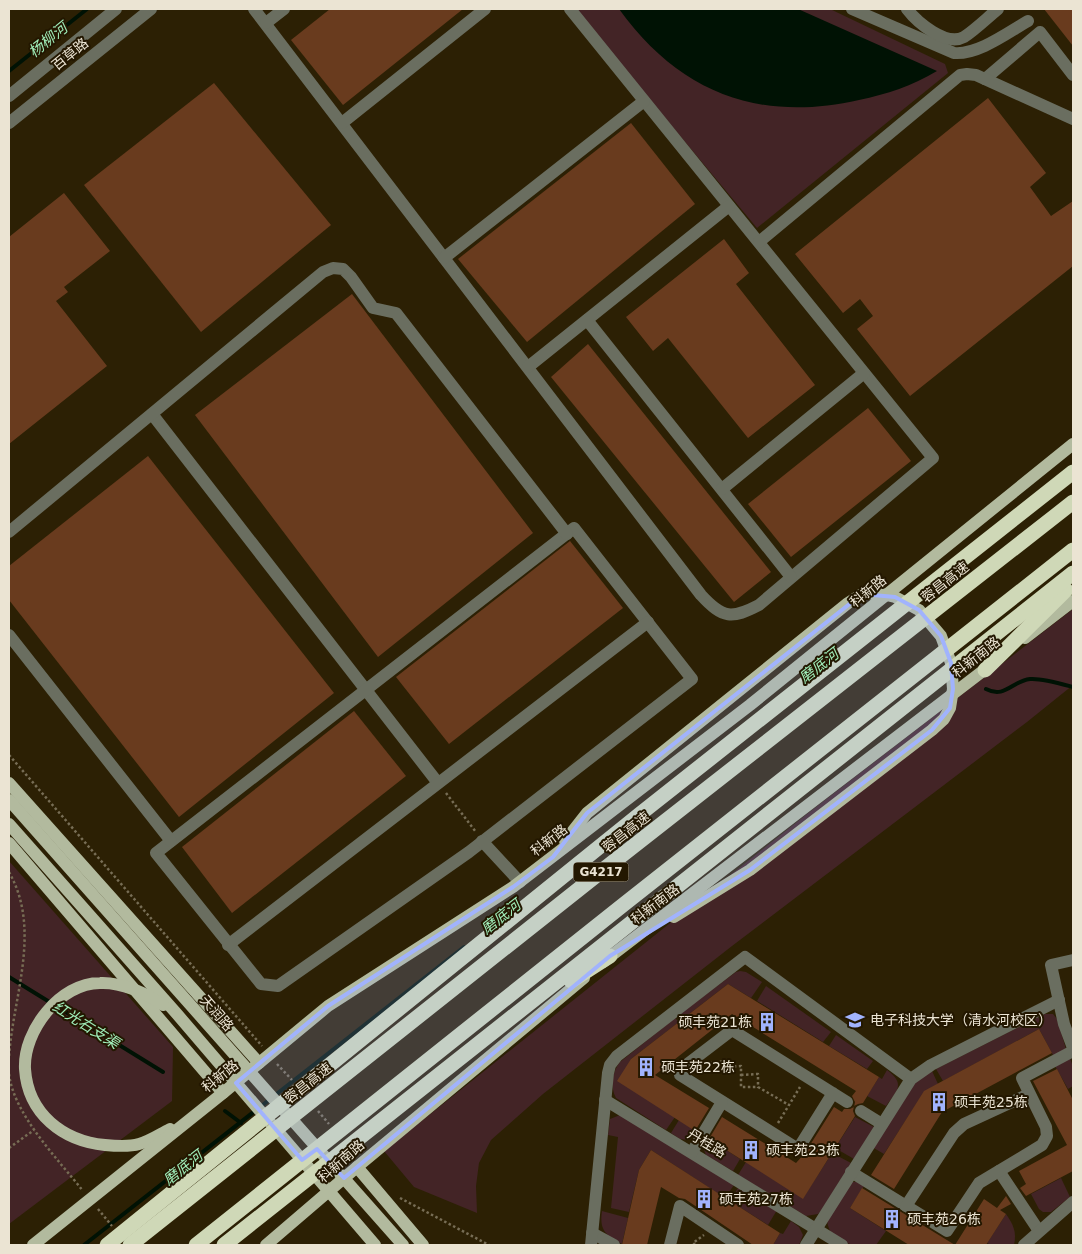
<svg xmlns="http://www.w3.org/2000/svg" width="1082" height="1254" font-family="'DejaVu Sans','Noto Sans SC',sans-serif">
	<style>
		.green { fill: #432426 }
		.water { fill: #001204 }
		.lines { fill: none; stroke-linecap: round; stroke-linejoin: round }
		.stream { stroke: #001204; stroke-width: 4 }
		.building { fill: #693b1e }
		.path { stroke: #776d55; stroke-width: 2.5; stroke-dasharray: 2.5 2.5; stroke-linecap: butt }
		.minor { stroke: #6a6e60; stroke-width: 12 }
		.major { stroke: #b2ba9e; stroke-width: 12 }
		.highway { stroke: #cfd8b7; stroke-width: 15 }
		.marked { fill: #a1b3fd; fill-opacity: 0.2; stroke: #a1b3fd; stroke-width: 4; stroke-linejoin: round }
		.labels { text-anchor: middle; stroke-width: 4; stroke-linejoin: round; paint-order: stroke }
		.shield { fill: #231700; stroke: #afa694; stroke-width: 1 }
		.shield-label { font-size: 12px; font-weight: bold; fill: #ebe4d3 }
		.street-label { font-size: 14px; fill: #ebe4d3; stroke: #231700 }
		.poi-label { font-size: 14px; fill: #ebe4d3; stroke: #231700; text-anchor: start }
		.water-label { font-size: 15px; font-style: italic; fill: #a0eeb9; stroke: #231700 }
	</style>
	<rect width="100%" height="100%" fill="#2c2004"/>
	<g class="green">
		<path d="M574 9H830L945 64 948 73 757 228Z"/>
		<path d="M1073 609V685L1027 722 732 946 543 1094 491 1140 479 1163 476 1186 477 1213 414 1187 384 1151 807 814Z"/>
		<path d="M9 861 173 1047 172 1101 9 1224Z"/>
		<path d="M740 971 746 972 762 982 751 998 728 984 684 1018 681 1013 736 972Z"/>
		<path d="M766 986 831 1032 823 1042 757 1001Z"/>
		<path d="M1045 1014H1053L1057 1019 1066 1049 1054 1057 1039 1029 943 1081 936 1069Z"/>
		<path d="M675 1018 679 1022 631 1059 675 1117 666 1130 616 1098C610 1087 612 1072 620 1062Z"/>
		<path d="M836 1035 873 1061 867 1069 829 1046Z"/>
		<path d="M1070 1058 1073 1067V1086L1068 1089 1055 1066Z"/>
		<path d="M887 1070C906 1084 897 1091 886 1106L867 1096 879 1077 882 1079Z"/>
		<path d="M932 1071 938 1084 924 1092 884 1154 872 1147 910 1086Z"/>
		<path d="M620 1115 734 1185 725 1198 651 1150 639 1170 629 1212 611 1208 618 1137 608 1135 610 1119Z"/>
		<path d="M855 1117 874 1127 854 1159 835 1148Z"/>
		<path d="M679 1120 698 1132 688 1140 680 1139 671 1133Z"/>
		<path d="M705 1136 740 1159 733 1171 706 1155 702 1145Z"/>
		<path d="M832 1153 851 1163 821 1211 818 1214 806 1216 738 1175 746 1162 803 1198Z"/>
		<path d="M1061 1178 1070 1197 1051 1212H1043L1039 1209 1031 1194Z"/>
		<path d="M852 1182H857L864 1186 850 1208 886 1231 876 1245C855 1245 830 1247 827 1220Z"/>
		<path d="M738 1188 777 1210 768 1225 730 1201Z"/>
		<path d="M602 1211 628 1218 622 1244C606 1235 599 1231 602 1211Z"/>
		<path d="M1006 1214C1013 1224 1017 1232 1014 1245H991L987 1243Z"/>
		<path d="M791 1221 799 1227 803 1235 799 1245H773L780 1233 783 1234Z"/>
	</g>
	<path class="water" d="M619 9H798L937 71C912 86 887 94 859 100 758 123 679 92 619 9Z"/>
	<g class="lines">
		<g class="stream">
			<path d="M9 71 87 9"/>
			<path d="M986 689C1005 699 1012 681 1030 679 1042 678 1062 684 1073 687"/>
			<path d="M9 977 163 1072"/>
			<path d="M225 1111 241 1123"/>
			<path d="M84 1245 464 947"/>
		</g>
	</g>
	<g class="building">
		<path d="M330 9H463L343 105 291 40Z"/>
		<path d="M1044 9H1073V46Z"/>
		<path d="M214 83 331 225 201 332 84 185Z"/>
		<path d="M988 98 1046 173 1030 187 1051 216 1073 201V266L910 396 857 329 873 316 860 299 843 313 795 254Z"/>
		<path d="M631 123 695 204 527 342 458 259Z"/>
		<path d="M64 193 110 251 64 287 68 292 56 301 107 366 9 444V237Z"/>
		<path d="M724 239 749 273 736 284 815 385 748 438 668 338 653 351 626 317Z"/>
		<path d="M352 294 533 533 378 657 195 415Z"/>
		<path d="M588 344 771 572 734 602 551 377Z"/>
		<path d="M868 408 911 461 791 557 748 504Z"/>
		<path d="M148 456 334 693 179 817 9 600V566Z"/>
		<path d="M570 541 623 608 449 744 396 677Z"/>
		<path d="M354 711 406 776 232 913 182 847Z"/>
		<path d="M728 984 879 1077 863 1103 858 1104 854 1106 853 1111 855 1116 803 1199 709 1139 722 1117 796 1163 805 1153 834 1107 842 1112 844 1109H850L854 1107 855 1102 852 1096 856 1091 732 1014 655 1075 709 1108 695 1131 617 1081 631 1059Z"/>
		<path d="M1039 1029 1052 1053 942 1112 894 1189 871 1175 924 1091Z"/>
		<path d="M1057 1069 1073 1100V1171L1026 1196 1020 1188 1026 1184 1019 1171 1067 1145 1033 1081Z"/>
		<path d="M651 1150 780 1233 773 1245H753L685 1199 679 1198 661 1187 647 1245H622L639 1170Z"/>
		<path d="M862 1188 955 1245 984 1199 997 1208 1006 1196 1011 1204 1000 1210 1006 1214 986 1245H909L850 1208Z"/>
	</g>
	<g class="lines">
		<g class="path">
			<path d="M9 755 262 1046"/>
			<path d="M446 793 476 832"/>
			<path d="M9 872C42 930 13 996 9 1057"/>
			<path d="M710 1063 726 1061V1067L741 1066V1087H758"/>
			<path d="M277 1064 292 1080"/>
			<path d="M9 1074C14 1115 58 1159 83 1191"/>
			<path d="M741 1075 758 1074V1087L789 1105"/>
			<path d="M318 1111 329 1124"/>
			<path d="M778 1123 800 1087"/>
			<path d="M9 1148 34 1130"/>
			<path d="M400 1198 489 1245"/>
			<path d="M98 1209 112 1226"/>
			<path d="M695 1245 693 1243 704 1235"/>
		</g>
		<g class="minor">
			<path d="M254 9 701 595C723 619 732 619 759 605L933 458 570 9"/>
			<path d="M852 9 954 53C978 55 1007 33 1028 21"/>
			<path d="M907 9C917 22 946 47 964 37 976 29 987 18 998 9"/>
			<path d="M266 23 284 9"/>
			<path d="M985 79 1040 32 1073 75"/>
			<path d="M9 96 116 9"/>
			<path d="M9 123 151 9"/>
			<path d="M342 123 485 9"/>
			<path d="M759 242 960 75 967 74 976 75 1073 119"/>
			<path d="M444 258 644 101"/>
			<path d="M587 320 791 577"/>
			<path d="M528 367 729 206"/>
			<path d="M152 414 438 783"/>
			<path d="M722 489 864 373"/>
			<path d="M574 528 692 679 469 852 278 986 261 984 156 853Z"/>
			<path d="M9 532 323 272 333 268 343 269 351 277 373 308 396 313 567 534"/>
			<path d="M9 635 171 841"/>
			<path d="M482 841 520 882"/>
			<path d="M228 945 648 622"/>
			<path d="M1073 960 1051 965 1064 1024 1073 1048"/>
			<path d="M833 1093 798 1149 680 1075 681 1069 732 1030C770 1054 809 1078 847 1102"/>
			<path d="M605 1100 842 1245"/>
			<path d="M861 1111 882 1124"/>
			<path d="M692 1152 722 1102"/>
			<path d="M999 1171 1039 1231"/>
			<path d="M851 1172 947 1231 979 1183 1042 1145 1047 1136 1046 1127 1022 1078 1073 1051"/>
			<path d="M906 1206 954 1133 964 1124 1029 1094"/>
			<path d="M592 1233 614 1245"/>
			<path d="M591 1245 608 1073 610 1065 617 1056 745 957 911 1079"/>
			<path d="M670 1245 680 1206 738 1245"/>
			<path d="M806 1245 911 1079 931 1065 1059 1000"/>
			<path d="M1024 1245 1073 1202"/>
		</g>
		<g class="major">
			<path d="M1025 638 1073 601"/>
			<path d="M9 783 259 1063"/>
			<path d="M9 800 403 1245"/>
			<path d="M9 824 177 1014 375 1245"/>
			<path d="M565 841 587 813 848 603 862 594 878 593 895 597 919 610 941 636 951 663 953 689 950 708 944 719 932 730 750 870 674 917"/>
			<path d="M9 843 223 1093"/>
			<path d="M603 962 992 664"/>
			<path d="M163 1005C146 993 121 982 100 983 60 983 23 1031 25 1069 28 1114 63 1141 105 1145 116 1146 129 1147 139 1144 150 1141 160 1134 170 1129"/>
			<path d="M357 1167 423 1245"/>
			<path d="M33 1245 223 1093 328 1006 513 887 750 705 1073 444"/>
			<path d="M266 1245 357 1167 584 978"/>
		</g>
		<g class="highway">
			<path d="M985 670 1066 590"/>
			<path d="M571 981 610 956"/>
			<path d="M107 1245 640 814 1073 472"/>
			<path d="M130 1245 603 870 1073 502"/>
			<path d="M196 1245 623 905 1073 550"/>
			<path d="M224 1245 1073 573"/>
		</g>
	</g>
	<path class="marked" d="M862 594 895 597 919 610 941 636 951 663 953 689 950 708 932 730 750 870 610 956 344 1178 317 1149 302 1160 236 1083 328 1006 513 887 553 857 587 813Z"/>
	<defs>
		<g id="university-bare" transform="scale(1.5)"><path d="M0-5L7-2L0 1L-7-2ZM-4 1L0 2.5L4 1V4Q0 6-4 4Z" fill="#a1b3fd" stroke="#231700" stroke-width="2.5" paint-order="stroke"/></g>
		<g id="building-bare" transform="scale(1.5)"><path d="M-4-6H4V6H1V3H-1V6H-4ZM-2.5-4.3h1.7v1.8h-1.7ZM.8-4.3h1.7v1.8H.8ZM-2.5-1h1.7V.8h-1.7ZM.8-1h1.7V.8H.8Z" fill="#a1b3fd" stroke="#231700" stroke-width="2.5" paint-order="stroke"/></g>
	</defs>
	<g fill-rule="evenodd">
		<use href="#university-bare" x="855" y="1020"/>
		<use href="#building-bare" x="767" y="1022"/>
		<use href="#building-bare" x="646" y="1067"/>
		<use href="#building-bare" x="939" y="1102"/>
		<use href="#building-bare" x="751" y="1150"/>
		<use href="#building-bare" x="704" y="1199"/>
		<use href="#building-bare" x="892" y="1219"/>
	</g>
	<g class="labels">
		<rect class="shield" x="573.5" y="862.5" width="55" height="19" rx="4"/>
		<g class="shield-label">
			<text x="601" y="876">G4217</text>
		</g>
		<g class="street-label">
			<text transform="translate(70 54) rotate(-39)" y="5">百草路</text>
			<text transform="translate(945 582) rotate(-38)" y="5">蓉昌高速</text>
			<text transform="translate(868 591) rotate(-39)" y="5">科新路</text>
			<text transform="translate(976 657) rotate(-38)" y="5">科新南路</text>
			<text transform="translate(626 832) rotate(-38)" y="5">蓉昌高速</text>
			<text transform="translate(549 840) rotate(-38)" y="5">科新路</text>
			<text transform="translate(655 904) rotate(-37)" y="5">科新南路</text>
			<text transform="translate(217 1013) rotate(49)" y="5">天润路</text>
			<text transform="translate(220 1076) rotate(-39)" y="5">科新路</text>
			<text transform="translate(308 1083) rotate(-38)" y="5">蓉昌高速</text>
			<text transform="translate(707 1143) rotate(31)" y="5">丹桂路</text>
			<text transform="translate(341 1161) rotate(-41)" y="5">科新南路</text>
		</g>
		<g class="poi-label">
			<text x="870" y="1025">电子科技大学（清水河校区）</text>
			<text x="752" y="1027" text-anchor="end">硕丰苑21栋</text>
			<text x="661" y="1072">硕丰苑22栋</text>
			<text x="954" y="1107">硕丰苑25栋</text>
			<text x="766" y="1155">硕丰苑23栋</text>
			<text x="719" y="1204">硕丰苑27栋</text>
			<text x="907" y="1224">硕丰苑26栋</text>
		</g>
		<g class="water-label">
			<text transform="translate(48 40) rotate(-39)" y="5">杨柳河</text>
			<text transform="translate(819 666) rotate(-38)" y="5">磨底河</text>
			<text transform="translate(501 917) rotate(-38)" y="5">磨底河</text>
			<text transform="translate(86 1025) rotate(32)" y="5">红光右支渠</text>
			<text transform="translate(183 1168) rotate(-38)" y="5">磨底河</text>
		</g>
	</g>
	<rect width="1082" height="1254" fill="none" stroke="#ebe4d3" stroke-width="20"/>
</svg>
